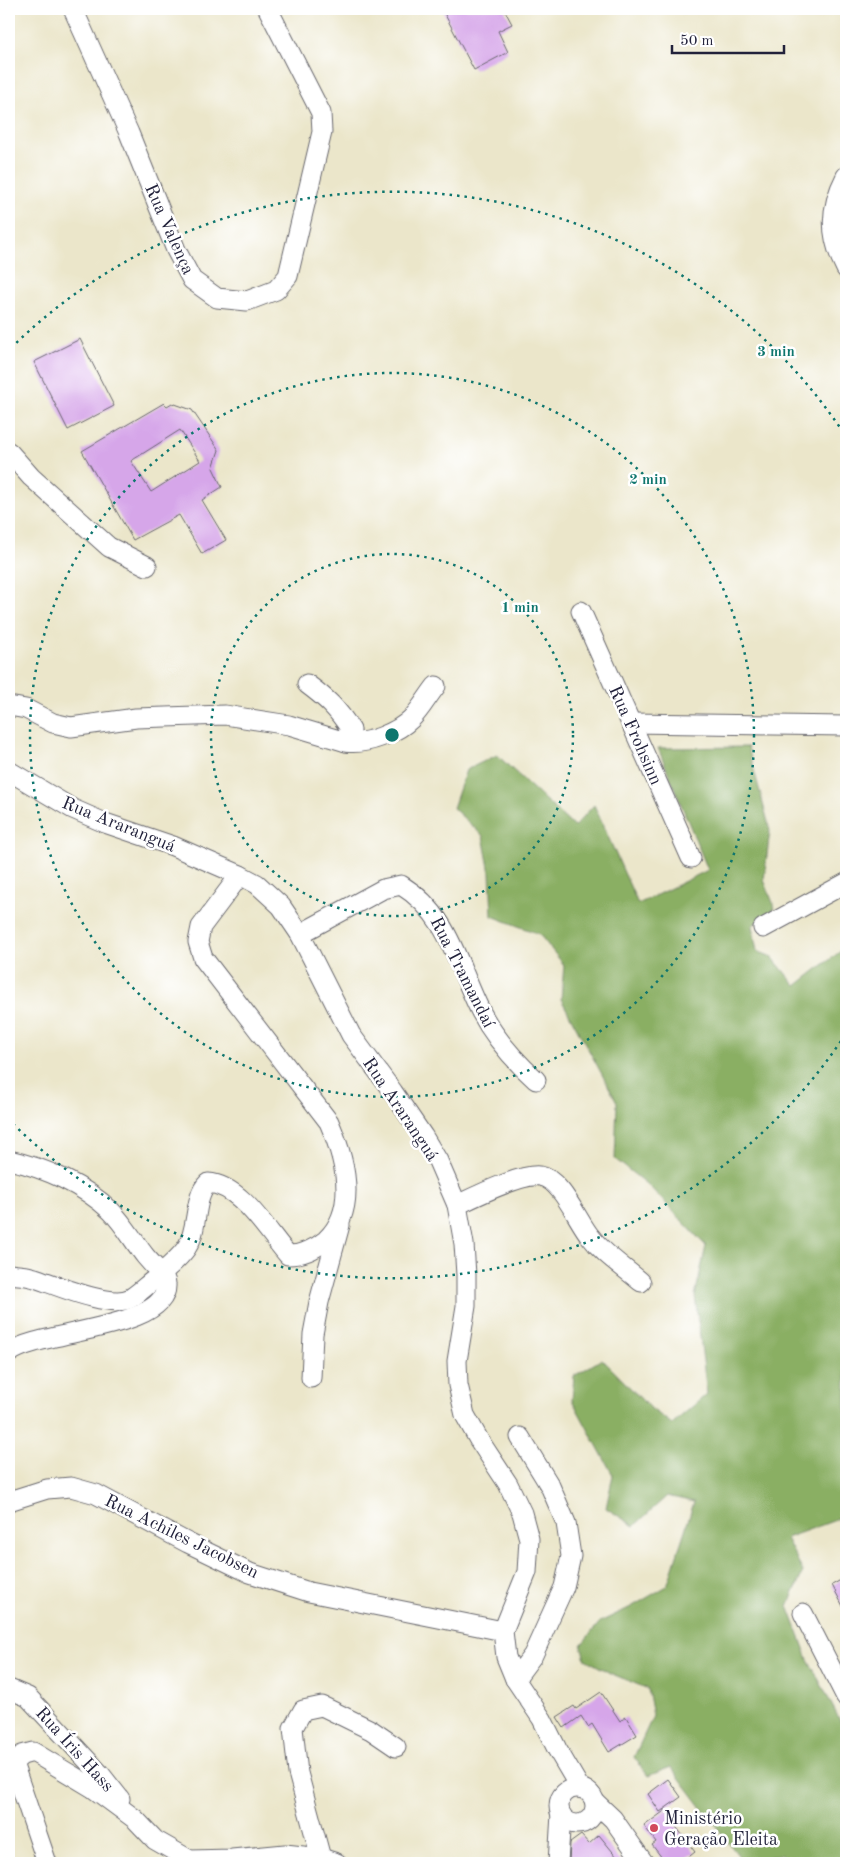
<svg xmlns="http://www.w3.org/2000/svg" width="855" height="1872" font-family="'Old Standard TT',serif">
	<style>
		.forest { fill: #8aaf64; stroke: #566850 }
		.building { fill: #d6a6e9; fill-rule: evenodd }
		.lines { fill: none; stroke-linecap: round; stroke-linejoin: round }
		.minor-casing { stroke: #68676d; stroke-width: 21 }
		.minor { stroke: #fff; stroke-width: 19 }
		.ring { fill: none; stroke: #0f766e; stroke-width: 2.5; stroke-dasharray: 2.5 5 }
		.poi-dot { fill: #d1495b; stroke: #fff; stroke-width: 2 }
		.labels { text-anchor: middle; stroke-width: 5; stroke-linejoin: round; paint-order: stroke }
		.street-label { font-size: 18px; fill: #22223b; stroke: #fff }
		.poi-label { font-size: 18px; fill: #22223b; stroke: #fff; text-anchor: start }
		.centre { fill: #0f766e; stroke: #fff; stroke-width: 2.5 }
		.ring-label { font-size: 15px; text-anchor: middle; font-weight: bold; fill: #0f766e; stroke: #fff; stroke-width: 5; stroke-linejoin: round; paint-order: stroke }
	</style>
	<rect width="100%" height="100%" fill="#fff"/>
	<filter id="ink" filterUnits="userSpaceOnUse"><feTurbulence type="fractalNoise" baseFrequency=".02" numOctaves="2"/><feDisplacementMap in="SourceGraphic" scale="10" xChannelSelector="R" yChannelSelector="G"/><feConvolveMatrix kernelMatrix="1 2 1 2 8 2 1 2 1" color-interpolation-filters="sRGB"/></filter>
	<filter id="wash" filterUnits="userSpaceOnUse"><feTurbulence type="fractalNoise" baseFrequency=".0096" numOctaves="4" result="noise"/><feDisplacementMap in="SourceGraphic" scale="20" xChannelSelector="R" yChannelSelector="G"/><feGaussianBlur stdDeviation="1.12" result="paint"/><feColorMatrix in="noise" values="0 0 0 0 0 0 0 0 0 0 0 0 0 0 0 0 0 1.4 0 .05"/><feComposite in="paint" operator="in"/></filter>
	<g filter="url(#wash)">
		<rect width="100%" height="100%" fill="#ebe6ca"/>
		<path class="forest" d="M748 747 770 830 764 880 775 908 752 926 757 951 772 957 796 986 846 947V1518L844 1517 786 1538 803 1572 788 1606 808 1659 846 1732V1863H791L782 1854 744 1863 671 1767 648 1776 634 1757 653 1716 648 1689 610 1673 585 1659 581 1645 600 1622 631 1607 667 1586 694 1502 667 1496 634 1526 606 1508 613 1475 572 1400 574 1376 602 1359 649 1407 672 1424 707 1394 695 1296 706 1246 650 1187 615 1159 617 1102 561 999 564 965 539 934 492 916 490 873 483 836 453 808 466 770 497 755 574 827 594 805 638 904 708 870 658 748Z"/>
		<g id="blocks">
			<g class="building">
				<path d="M442 9H504L512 24 498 31 508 52 474 70Z"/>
				<path d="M80 339 114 406 68 430 34 362Z"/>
				<path d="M164 403 167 406 172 403 192 410 219 450 213 468 222 487 202 500 226 540 202 554 179 515 133 540 82 451ZM180 430 200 461 151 492 131 461Z"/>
				<path d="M846 1577V1612L832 1585Z"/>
				<path d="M601 1692 620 1721 626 1717 637 1735 609 1752 592 1724 588 1727 581 1716 564 1728 557 1717 574 1706 576 1709Z"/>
				<path d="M668 1779 681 1797 660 1812 648 1794Z"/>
				<path d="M667 1809 677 1822 674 1824 695 1852 681 1863H666L652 1845 656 1842 644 1826Z"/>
				<path d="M581 1835 589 1844 599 1835 622 1863H569L570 1843Z"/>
			</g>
		</g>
	</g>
	<g filter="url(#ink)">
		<use href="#blocks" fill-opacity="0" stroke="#68676d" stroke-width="1"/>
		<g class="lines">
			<g class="minor-casing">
				<g id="minor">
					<path d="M73 9 129 133 176 250 192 280 217 298 247 301 276 290 288 276 322 132 321 113 268 9"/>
					<path d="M846 176C829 209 829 236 846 269"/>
					<path d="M9 452 31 477 109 547 147 566"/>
					<path d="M581 611 691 858"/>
					<path d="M9 706 26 709 53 723 71 727 136 718 225 715 289 725 346 742 351 730C337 708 327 699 307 684"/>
					<path d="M631 723 846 726"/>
					<path d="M346 742C367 745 397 733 412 718 421 709 428 696 436 686"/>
					<path d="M9 771 73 809 105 823 173 846 240 875 257 884 281 906 300 934 351 1035 393 1092 423 1136 438 1161 457 1205 464 1244 466 1275V1306L457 1361 458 1385 465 1415 479 1440 508 1484 522 1513 529 1539 527 1572 503 1631 506 1657 515 1679 542 1719 557 1749 580 1788"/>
					<path d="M763 928 846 883"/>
					<path d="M300 934 383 889 401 885C450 915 457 965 481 1012 495 1039 514 1060 536 1080"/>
					<path d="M9 1160C45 1168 84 1185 111 1211 130 1230 140 1256 162 1273"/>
					<path d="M457 1205C474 1197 522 1173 540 1176 561 1179 577 1220 590 1236 604 1255 624 1267 641 1282"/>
					<path d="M9 1274C17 1275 27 1275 35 1278 56 1285 111 1309 131 1298 139 1293 147 1285 155 1279 164 1271 181 1257 187 1247 199 1228 193 1198 208 1183 241 1185 267 1231 288 1255 303 1255 314 1250 326 1240 359 1209 345 1159 329 1122L203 958 198 942 201 927 240 875"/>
					<path d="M9 1353C38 1330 169 1330 166 1284 166 1280 163 1276 162 1273"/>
					<path d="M311 1378 313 1334 319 1302 340 1225"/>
					<path d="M9 1501 47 1489 71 1487 96 1494 188 1543 250 1573 309 1592 503 1631"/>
					<path d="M803 1613 846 1697"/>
					<path d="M515 1679 533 1655 548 1622 564 1587 571 1556 566 1523 550 1486 520 1437"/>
					<path d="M9 1689 28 1697 101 1775 120 1799"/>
					<circle cx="577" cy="1806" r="18"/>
					<path d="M595 1802 613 1819 644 1863"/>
					<path d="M321 1858 298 1773 293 1728 303 1710 322 1706 371 1730 396 1747"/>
					<path d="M47 1863 13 1763 22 1755 33 1752 93 1788 135 1819 155 1840 190 1860 232 1859 285 1854 321 1858 337 1863"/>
					<path d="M558 1863 561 1814"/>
				</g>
			</g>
			<use href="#minor" class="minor"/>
		</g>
	</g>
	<g class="ring">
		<circle cx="392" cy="735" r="181"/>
		<circle cx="392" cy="735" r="362"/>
		<path d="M845 1035A543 543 0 0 1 11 1122M11 348A543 543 0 0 1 845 435"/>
	</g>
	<circle class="poi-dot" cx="654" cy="1828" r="5"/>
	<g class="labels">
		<g class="street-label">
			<text transform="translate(170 229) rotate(66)" y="6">Rua Valença</text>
			<text transform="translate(636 735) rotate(66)" y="6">Rua Frohsinn</text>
			<text transform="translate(119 824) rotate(22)" y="6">Rua Araranguá</text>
			<text transform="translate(463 972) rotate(63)" y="6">Rua Tramandaí</text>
			<text transform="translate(401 1109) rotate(56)" y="6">Rua Araranguá</text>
			<text transform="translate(182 1536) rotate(26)" y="6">Rua Achiles Jacobsen</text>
			<text transform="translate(75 1749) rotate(48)" y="6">Rua Íris Hass</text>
		</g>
		<g class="poi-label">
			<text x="664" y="1824">Ministério<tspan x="664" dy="21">Geração Eleita</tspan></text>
		</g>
	</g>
	<circle cx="392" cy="735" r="8" class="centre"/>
	<g class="ring-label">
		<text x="776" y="356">3 min</text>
		<text x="648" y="484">2 min</text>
		<text x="520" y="612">1 min</text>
	</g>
	<rect width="855" height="1872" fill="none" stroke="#fff" stroke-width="30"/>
	<path d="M672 45v8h112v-8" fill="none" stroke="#22223b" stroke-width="2.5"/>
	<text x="680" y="45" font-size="15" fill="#22223b" stroke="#ffffff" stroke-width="4" paint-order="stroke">50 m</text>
</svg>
